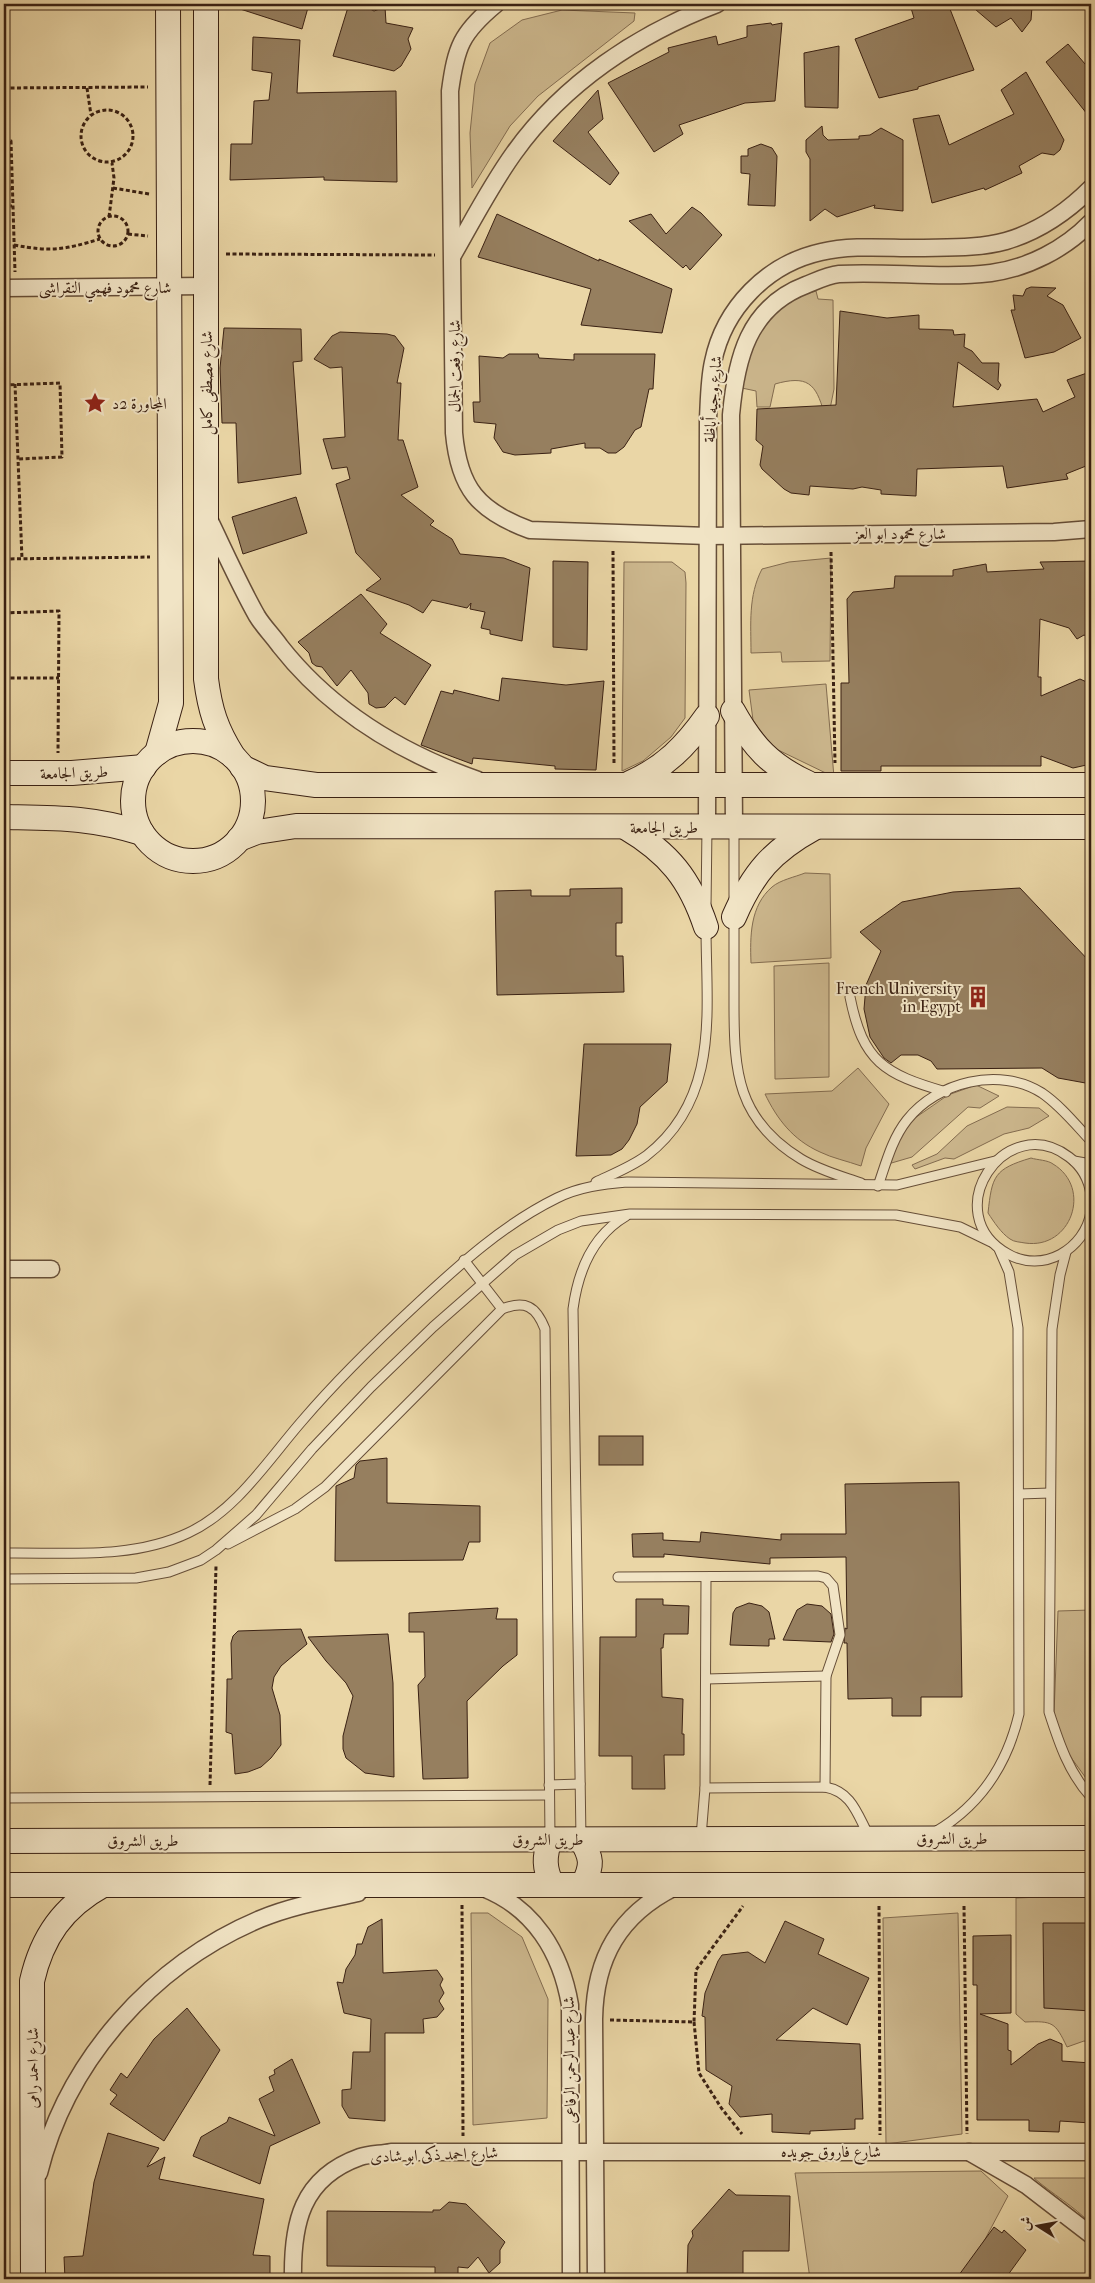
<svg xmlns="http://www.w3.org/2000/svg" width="1095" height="2283" font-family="'IM FELL French Canon',Amiri,serif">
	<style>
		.green { fill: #ccb78d; stroke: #836c50 }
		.building { fill: #967f5f; stroke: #3a2113 }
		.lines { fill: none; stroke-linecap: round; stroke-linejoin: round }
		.lane-casing { stroke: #664e38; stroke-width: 11 }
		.street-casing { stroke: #664e38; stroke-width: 19 }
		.secondary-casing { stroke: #3a2113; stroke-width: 26 }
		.path { stroke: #3a2113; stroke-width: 3; stroke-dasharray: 4 2.5; stroke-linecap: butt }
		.lane { stroke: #f1e4c5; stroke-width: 9 }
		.street { stroke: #f1e4c5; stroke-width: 16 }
		.secondary { stroke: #f1e4c5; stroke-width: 24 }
		.labels { text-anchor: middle; stroke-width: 4; stroke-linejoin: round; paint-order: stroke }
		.street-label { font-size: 16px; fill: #3a2113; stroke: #f1e4c5 }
		.poi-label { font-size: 16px; fill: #3a2113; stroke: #f1e4c5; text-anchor: start }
	</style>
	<rect width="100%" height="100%" fill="#ead6a6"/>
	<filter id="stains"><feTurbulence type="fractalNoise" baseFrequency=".004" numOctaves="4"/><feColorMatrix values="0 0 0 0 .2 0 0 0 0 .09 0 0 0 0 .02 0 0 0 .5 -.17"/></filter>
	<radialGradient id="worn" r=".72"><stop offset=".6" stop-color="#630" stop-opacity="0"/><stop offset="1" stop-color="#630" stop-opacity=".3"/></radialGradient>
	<g class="green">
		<path d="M562 10 635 13 634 21 538 96 510 126 472 188 470 133 475 84 490 43 522 20Z"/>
		<path d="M816 291 818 299 833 300 834 389 829 414 824 413C816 383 807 375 775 384L770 407H757L756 391 737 387 743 359 771 314 796 297Z"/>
		<path d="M831 558 830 661 782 662 781 652 751 653C751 624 748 596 762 569L789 562Z"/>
		<path d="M624 562H672L685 572 686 583 685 718 671 737 643 761 622 771Z"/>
		<path d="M826 684 834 777 772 747 753 720 749 690Z"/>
		<path d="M805 873 830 874 831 958 751 963C750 936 750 906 772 887 780 880 795 877 805 873Z"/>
		<path d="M829 963V1077L775 1079 774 966Z"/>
		<path d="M858 1068 889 1104 866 1148 861 1166C847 1161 832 1158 820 1152 793 1140 777 1119 765 1094L832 1091Z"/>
		<path d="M976 1085 999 1096 980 1108 968 1107 912 1157 888 1164 902 1127 948 1095Z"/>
		<path d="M1007 1107 1039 1108 1049 1116 1029 1128 1004 1134 954 1159 945 1158 915 1169 912 1165 937 1154 967 1126Z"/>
		<path d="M1031 1158C1037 1160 1048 1160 1053 1164 1093 1188 1071 1250 1025 1243 1020 1242 1014 1242 1010 1239 1001 1233 994 1222 988 1213 992 1176 994 1169 1031 1158Z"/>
		<path d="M1091 1610V1785L1067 1752 1054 1714 1058 1611Z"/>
		<path d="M1091 1895V2043L1084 2041 1067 2047C1055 2022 1053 2021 1025 2022L1016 2014V1898Z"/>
		<path d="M471 1913H488L522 1937 548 1999 547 2118 473 2125Z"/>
		<path d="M958 1913 962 2134 886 2144 883 1918Z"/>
		<path d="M981 2171 1008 2196 964 2279H810L795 2173Z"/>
		<path d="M1034 2178H1091V2224C1074 2206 1052 2194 1034 2178Z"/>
	</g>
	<g class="building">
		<path d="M234 4H309L302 29 234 7Z"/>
		<path d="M349 4H361L374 11 385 7 386 23 413 28 408 39 411 49 401 66 394 71 333 56Z"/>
		<path d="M920 4H948L974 70 918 87V89L879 98 855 39 914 18 911 8Z"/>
		<path d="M969 4H1031L1027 7H1032L1031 20 1022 32 1011 18 996 27Z"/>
		<path d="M771 23 772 25 782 23 775 101 745 103 679 125 683 134 654 152 608 83 669 52 668 48 716 36 718 45 747 37V26Z"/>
		<path d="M253 37 300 40 297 93 396 91 397 182 324 180V177L230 180 231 144H252L254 101 269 100 272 73 252 70Z"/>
		<path d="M1068 44 1091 71V119L1046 62Z"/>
		<path d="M839 46 838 108 805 107 804 53Z"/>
		<path d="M1026 72 1064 140 1060 150 1054 155 1042 153 1019 166 1022 173 985 190 984 188 932 203 913 119 939 115 949 145 1014 114 1001 90Z"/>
		<path d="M598 90 603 119 588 132 619 173 610 185 553 141Z"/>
		<path d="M822 126 823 135 828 140 859 139V136L870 135 881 128 903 140V211L874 208 875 205 837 217 825 209 810 221V159L806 152V140Z"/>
		<path d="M761 144 772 148 777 156 775 206 748 205 750 174 741 173V156H748V149Z"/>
		<path d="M692 207 701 213 722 235 690 270 686 265 683 268 629 221 651 214 666 234Z"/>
		<path d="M497 214 599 261V259L672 289 662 333 581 325 591 289 478 257Z"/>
		<path d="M1031 287 1056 288 1047 296 1063 305 1081 338 1054 352 1025 358 1011 310H1015L1013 295 1023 296 1026 289Z"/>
		<path d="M840 311 887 318 919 315V329L953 330 954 335 965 334 964 347 972 351 982 363H999L998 381 1001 385 998 390 958 362 953 407 1037 399 1043 412 1075 397 1067 380 1087 373 1091 382V464L1066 474 1068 479 1007 488 1003 466 917 469 916 496 881 494V490L862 487 853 489 810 486 809 495 791 493 784 489 762 469 760 465 763 446 756 440 757 409 836 405Z"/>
		<path d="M224 328 301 329 302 361 293 362 301 474 238 483 236 423H222L220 368Z"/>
		<path d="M340 332 387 334 395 336 404 348 397 383H401L398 440H403L418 487 401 495 434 521 430 525 452 539 460 554 504 558 530 568 522 641 490 634V630L481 628 485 612 470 609 471 603 467 608 432 600 423 613 409 605 366 590 381 579 356 553 336 484 350 479 347 467 332 469 323 439 345 437 342 367 330 368 314 359 332 336Z"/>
		<path d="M509 354H538L539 358 574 360V354H655L653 389H649L641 427 635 430 624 447 616 453H608L600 448H585V443L551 449V453L515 455 503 452 494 438 496 424 474 422 473 402H480L479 356 503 358Z"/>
		<path d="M296 497 307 533 243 554 232 517Z"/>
		<path d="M553 561 588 562 587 650 553 647Z"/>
		<path d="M1091 561V638L1084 635 1077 639 1069 628 1040 619 1038 677H1041V696L1080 679 1091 684V764L1073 768 1041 756V766H881V771H841V683H849L847 599 853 592 894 588 895 576H953V570L986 564 987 572 1044 569 1040 562Z"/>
		<path d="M361 594 387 624 380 633 431 665 405 705 395 697 385 707 376 708 369 704 368 693 351 670 337 686 322 667 316 666 312 663 309 653 298 642Z"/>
		<path d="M502 678 566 685 604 681 596 770 555 769V766L473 758 472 764 421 745 441 691 453 694 454 690 499 701Z"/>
		<path d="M622 888V923H616V956H623L624 992 497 995 495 891 531 890V896H570V889Z"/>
		<path d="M1020 888 1091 963V1084L1058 1078 1042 1068 937 1069 931 1061 918 1055H901L891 1063 884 1058 870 1037 864 1009 866 985 881 951 860 932 902 902 953 892Z"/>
		<path d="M584 1044H671L667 1082 640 1107 637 1124 629 1140 622 1149 611 1155 576 1156Z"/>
		<rect x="599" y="1436" width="44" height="29"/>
		<path d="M387 1458V1503L480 1506V1542H469L463 1560 335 1561 336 1486 354 1478 356 1465 360 1461Z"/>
		<path d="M959 1482 962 1697H921V1716H892V1698L848 1699 847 1643H844L845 1628 847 1629 846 1557 770 1558V1564L664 1554V1557H633L632 1534 663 1533V1540L700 1542 701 1532 781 1540V1534H846L845 1484Z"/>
		<path d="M636 1599H663V1605L689 1606 688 1634H664L663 1648H661L662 1697 683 1699 682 1734H684V1755H664L665 1789H632V1756H599L600 1637H636Z"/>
		<path d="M749 1603 762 1606 769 1612 775 1639H769V1646L730 1645 733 1613 736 1608Z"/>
		<path d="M807 1604 822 1606 831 1614 834 1634 831 1642 783 1640 797 1610Z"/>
		<path d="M498 1608 496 1619H517V1655L503 1666 467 1701 468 1778 423 1779 418 1685 425 1677 424 1632H409V1613Z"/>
		<path d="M301 1629 307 1644 281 1666 274 1677 272 1688 280 1715 281 1745 271 1758 261 1767 248 1772 235 1774 232 1734 226 1732 227 1687V1679H232L231 1643 233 1636 238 1631Z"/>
		<path d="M388 1634 393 1683 394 1777 365 1773 346 1758 343 1749V1736L353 1696 346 1683 326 1661 308 1637Z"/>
		<path d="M382 1919 383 1973 437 1970 443 1979 440 1985 444 1993 439 2001 444 2009 437 2017 423 2019 424 2033H385V2121L349 2118 342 2106V2090L351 2089 353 2052H370L371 2019 344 2013 337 1982 343 1983 346 1969 355 1955 357 1944H362L368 1927Z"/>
		<path d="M785 1921 824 1939 818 1954 869 1978 847 2025 813 2008 776 2040 860 2044 863 2119H855V2129L810 2131V2134L772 2132V2114L740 2117 729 2104 732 2086 706 2070 705 2017 702 2016 705 1993 718 1961 722 1955 748 1952 765 1963Z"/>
		<path d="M1043 1923H1091V2011L1044 2008Z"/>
		<path d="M1011 1935V2013L980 2014 1008 2024V2050L1011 2051V2065L1038 2044 1050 2039 1062 2044V2061L1091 2063V2123L1060 2121 1059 2132 1029 2131V2120H977V1985H973V1936Z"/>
		<path d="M187 2008 220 2050 164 2141 110 2104 117 2095 110 2090 121 2073 127 2078 154 2039Z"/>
		<path d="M292 2059 320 2123 270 2146 260 2184 193 2156 201 2137 227 2122 229 2117 275 2136 259 2099 274 2091 269 2077 275 2074 274 2070Z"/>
		<path d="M108 2133 159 2148 147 2167 165 2157 159 2179 264 2199 253 2255 270 2256V2279H65L64 2257 83 2256 94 2182Z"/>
		<path d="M729 2189 736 2195 790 2196 789 2251H743V2278L687 2277 688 2245 693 2236 692 2231Z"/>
		<path d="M449 2202 466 2204 505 2242 500 2250V2263L489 2273 478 2257 468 2268 458 2267V2279H435V2267L327 2266V2211L433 2212V2210H440Z"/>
		<path d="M994 2227 1002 2233 1004 2230 1026 2250 1005 2279H956Z"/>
	</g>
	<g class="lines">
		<g class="lane-casing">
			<g id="lane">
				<path d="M734 827V901"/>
				<path d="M706 907 707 827"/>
				<path d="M734 916C734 946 734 975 734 1004 734 1072 737 1120 801 1159 819 1170 841 1176 861 1183"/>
				<path d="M850 997C863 1062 884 1074 946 1092"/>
				<path d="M1074 1161 1091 1164"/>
				<path d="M596 1182C613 1174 631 1167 646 1156 721 1098 706 1010 706 927"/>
				<path d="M878 1186C886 1163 892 1139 907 1120 937 1082 999 1066 1042 1093 1061 1106 1076 1125 1091 1141"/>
				<path d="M1091 1195C1089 1180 1081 1166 1069 1157 1005 1109 936 1214 1008 1254 1043 1274 1085 1249 1091 1212"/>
				<path d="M1066 1252 1060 1275 1052 1329 1049 1712C1059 1743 1069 1773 1091 1797"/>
				<path d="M464 1260 502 1309"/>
				<path d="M1019 1494 1050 1493"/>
				<path d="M228 1544 295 1509 325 1487 502 1309C525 1300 536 1306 545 1329L550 1838"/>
				<path d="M4 1553C65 1552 131 1560 188 1533 236 1511 268 1460 302 1421 337 1380 377 1341 417 1304 460 1264 504 1224 557 1198 579 1187 603 1184 627 1182L897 1185 995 1161"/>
				<path d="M618 1577 818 1576 826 1578 833 1586 840 1635 826 1676 825 1787"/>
				<path d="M4 1579 136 1578 169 1572 201 1560 216 1550 256 1515 312 1449 371 1387 433 1327 515 1255 558 1230 581 1221 630 1214 896 1215 960 1227 991 1242"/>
				<path d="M706 1679 826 1676"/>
				<path d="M549 1785 580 1784"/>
				<path d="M705 1788 825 1787C852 1792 857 1814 869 1836"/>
				<path d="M4 1798 549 1795"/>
				<path d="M935 1832C981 1805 1007 1765 1019 1714L1018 1328 1009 1272 999 1249"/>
				<path d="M701 1837 705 1788 706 1578"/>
				<path d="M581 1839 573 1309C578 1271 592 1236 626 1216"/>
			</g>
		</g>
		<g class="street-casing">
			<g id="street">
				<path d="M496 4C461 33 456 47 450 91L454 433C459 488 478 511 530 530L708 536 1054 532 1091 529"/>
				<path d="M453 255C473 220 491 185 514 153 564 83 638 34 717 4"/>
				<path d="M4 288 206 286"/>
				<path d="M208 517C224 550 239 584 257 616 263 626 273 636 280 646 331 711 401 753 478 780"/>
				<path d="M707 827 708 419C709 400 709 380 713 362 724 308 767 264 821 252 851 245 885 248 915 248 945 247 977 249 1006 241 1040 231 1067 212 1091 188"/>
				<path d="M734 827 731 415C736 359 748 307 806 285 816 281 828 275 839 274 889 271 940 279 991 273 1028 268 1065 249 1091 222"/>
				<path d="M4 1269H51"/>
				<path d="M483 1888C534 1908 561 1952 570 2005L571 2279"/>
				<path d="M969 2152 1026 2185 1091 2235"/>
				<path d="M39 2173C67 2060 153 1964 260 1919 291 1906 325 1900 358 1893"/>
				<path d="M293 2279C292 2224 301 2178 360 2157 369 2154 381 2154 391 2152H1091"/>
				<path d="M596 2279 594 2019C595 1958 619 1915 675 1887"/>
			</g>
		</g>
		<g class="secondary-casing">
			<g id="secondary">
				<path d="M206 4V679C210 710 216 729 233 756"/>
				<path d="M733 711C753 747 771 766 808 783"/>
				<circle cx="193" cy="801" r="60"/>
				<path d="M157 753 171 703 168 4"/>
				<path d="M242 767 265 778 316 785H1091"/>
				<path d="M4 773H72L144 767"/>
				<path d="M630 783C664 768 686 746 707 716"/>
				<path d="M4 817C56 818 91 817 142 833"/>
				<path d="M625 827C669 853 690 879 706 927"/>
				<path d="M239 839 257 832 296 826 1091 827"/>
				<path d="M734 917C753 873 772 851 814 828"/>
				<path d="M550 1839C544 1857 544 1868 552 1885"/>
				<path d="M581 1839C592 1858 593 1865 583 1885"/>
				<path d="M4 1841 1091 1838"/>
				<path d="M4 1885H1091"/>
				<path d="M33 2279 32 1981C42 1937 63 1907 103 1885"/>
			</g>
		</g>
		<g class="path">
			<path d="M4 88 148 87"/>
			<path d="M87 88 91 115"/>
			<circle cx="107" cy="136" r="26"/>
			<path d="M4 141H11L15 272"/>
			<path d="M4 188 12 189"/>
			<path d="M113 188 149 194"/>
			<path d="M4 206H12"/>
			<circle cx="113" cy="231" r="15"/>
			<path d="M109 217 114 178 112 163"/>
			<path d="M128 234 148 236"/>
			<path d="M14 245C52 252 63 250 100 239"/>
			<path d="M226 254 435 255"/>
			<path d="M15 384 22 559"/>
			<path d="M4 385 60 383 62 457 18 459"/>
			<path d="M613 551 614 765"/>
			<path d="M831 552 835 763"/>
			<path d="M4 559 150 557"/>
			<path d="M4 613 59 611 58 753"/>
			<path d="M4 678H59"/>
			<path d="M210 1785 216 1566"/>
			<path d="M462 1905 463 2136"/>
			<path d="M879 1906 880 2135"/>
			<path d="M964 1906 967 2134"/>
			<path d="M610 2020 694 2022 696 1970 743 1906"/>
			<path d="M694 2022 699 2073 722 2109 742 2134"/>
		</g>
		<use href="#lane" class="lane"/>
		<use href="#street" class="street"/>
		<use href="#secondary" class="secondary"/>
	</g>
	<defs>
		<g id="sight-bare" transform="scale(1.725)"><path d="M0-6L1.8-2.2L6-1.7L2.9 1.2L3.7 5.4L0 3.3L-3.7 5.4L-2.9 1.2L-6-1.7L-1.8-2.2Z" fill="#8f2418" stroke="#f1e4c5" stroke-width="2.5" paint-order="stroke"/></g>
		<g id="building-bare" transform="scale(1.725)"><path d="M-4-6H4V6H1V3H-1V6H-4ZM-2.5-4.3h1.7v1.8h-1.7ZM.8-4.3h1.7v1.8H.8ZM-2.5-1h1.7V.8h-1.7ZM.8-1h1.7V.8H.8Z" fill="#8f2418" stroke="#f1e4c5" stroke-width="2.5" paint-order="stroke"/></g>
	</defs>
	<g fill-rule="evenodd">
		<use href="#sight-bare" x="95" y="403"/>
		<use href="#building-bare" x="978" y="997"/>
	</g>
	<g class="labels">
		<g class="street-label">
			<text x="105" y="293">شارع محمود فهمي النقراشى</text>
			<text transform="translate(454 366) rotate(-90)" y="6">شارع رفعت الجمال</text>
			<text transform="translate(206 383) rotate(-90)" y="6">شارع مصطفى كامل</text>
			<text transform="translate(712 399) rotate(-85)" y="6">شارع وجيه أباظة</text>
			<text x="900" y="539">شارع محمود ابو العز</text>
			<text transform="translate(74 772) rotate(-2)" y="6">طريق الجامعة</text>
			<text x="664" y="833">طريق الجامعة</text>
			<text x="952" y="1844">طريق الشروق</text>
			<text x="548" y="1845">طريق الشروق</text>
			<text x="143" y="1846">طريق الشروق</text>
			<text transform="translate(569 2060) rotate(-91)" y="6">شارع عبد الرحمن الرفاعى</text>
			<text transform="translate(32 2068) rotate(-90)" y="6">شارع احمد رامى</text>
			<text x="831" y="2157">شارع فاروق جويده</text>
			<text transform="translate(434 2154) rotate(-2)" y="6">شارع احمد ذكى ابو شادى</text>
		</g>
		<g class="poi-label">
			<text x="112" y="409">المجاورة 2د</text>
			<text x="961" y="994" text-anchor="end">French University<tspan x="961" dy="18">in Egypt</tspan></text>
		</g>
	</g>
	<rect width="1095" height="2283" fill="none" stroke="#ead6a6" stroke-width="20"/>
	<rect x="5" y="5" width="1085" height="2273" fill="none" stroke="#3a2113" stroke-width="2.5"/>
	<rect x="10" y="10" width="1075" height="2263" fill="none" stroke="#3a2113"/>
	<g transform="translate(1038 2226) rotate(281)" stroke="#f1e4c5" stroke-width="4" paint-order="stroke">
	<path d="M0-4L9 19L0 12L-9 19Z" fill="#3a2113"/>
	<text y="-8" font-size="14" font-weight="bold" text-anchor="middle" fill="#3a2113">ش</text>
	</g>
	<rect width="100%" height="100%" filter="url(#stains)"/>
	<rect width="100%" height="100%" fill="url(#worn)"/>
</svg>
